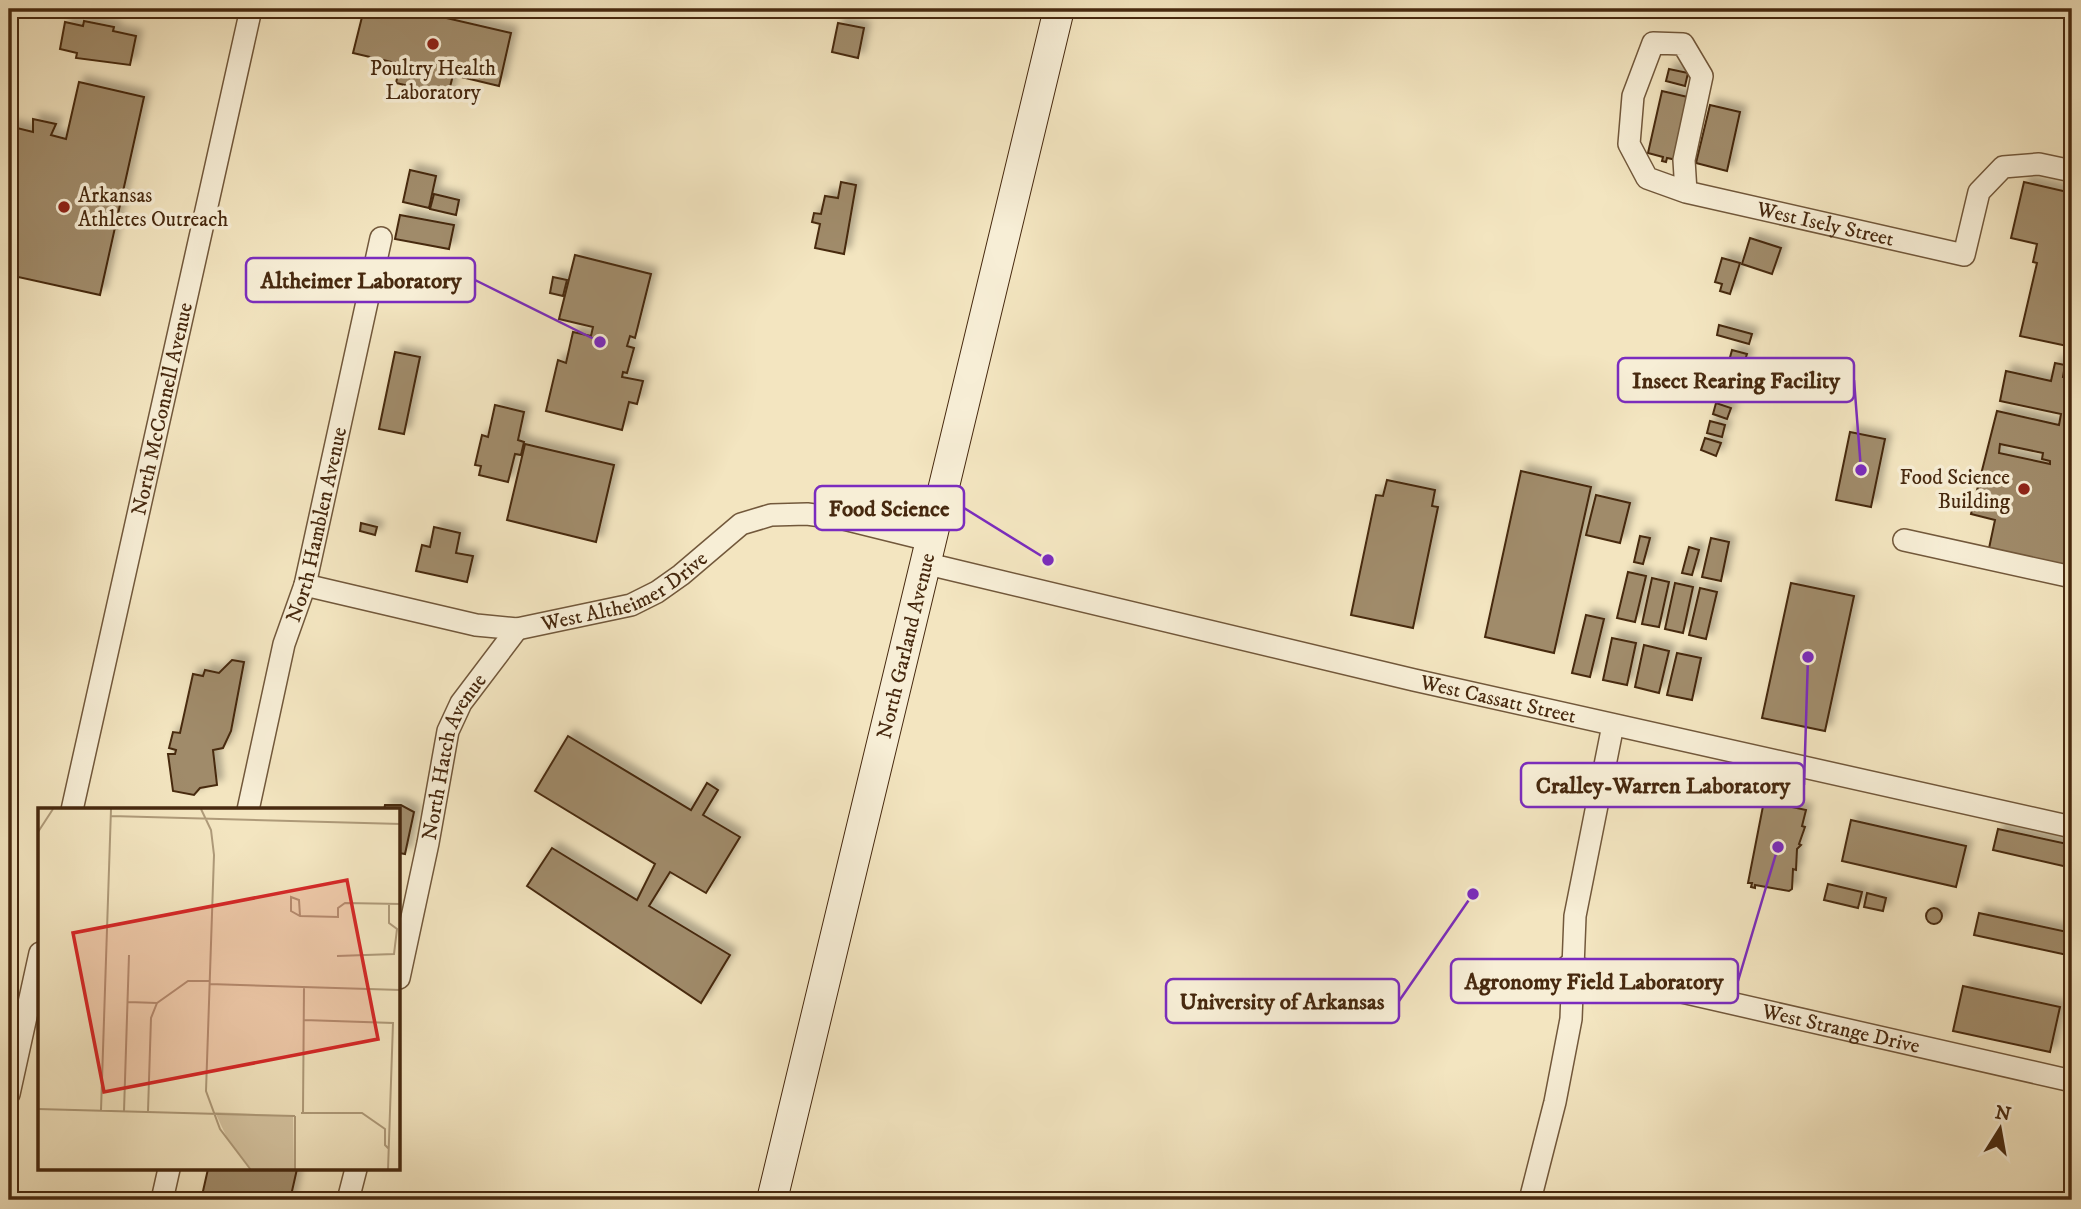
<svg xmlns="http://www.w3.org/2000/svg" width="2081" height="1209" font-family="'IM FELL DW Pica',serif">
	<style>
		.building { fill: #a08b6b; stroke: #47290f; stroke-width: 2; fill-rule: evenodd; filter: url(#shadow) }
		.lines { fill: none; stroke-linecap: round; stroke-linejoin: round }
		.minor-casing { stroke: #72583b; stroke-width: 24 }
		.secondary-casing { stroke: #47290f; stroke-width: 32 }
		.minor { stroke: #f7eed6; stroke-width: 21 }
		.secondary { stroke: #f7eed6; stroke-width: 30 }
		.poi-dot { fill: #8f2418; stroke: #f7eed6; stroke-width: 2.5 }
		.labels { text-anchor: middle; stroke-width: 7; stroke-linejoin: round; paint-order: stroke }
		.poi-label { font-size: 21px; fill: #47290f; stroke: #f7eed6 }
		.street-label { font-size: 21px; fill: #47290f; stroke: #f7eed6 }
		.inset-road { fill: none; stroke: #ae9a79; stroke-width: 2 }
		.view { fill: #d62828; fill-opacity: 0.15; stroke: #d62828; stroke-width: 3.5 }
		.inset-edge { fill: none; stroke: #47290f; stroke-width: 3.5 }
		.leader { fill: none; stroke: #7b2cbf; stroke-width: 2.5 }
		.callout-dot { fill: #7b2cbf; stroke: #f7eed6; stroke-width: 2.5 }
		.callout { fill: #f7eed6; stroke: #7b2cbf; stroke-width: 2.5 }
		.callout-label { font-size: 23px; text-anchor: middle; font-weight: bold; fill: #47290f }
	</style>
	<defs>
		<filter id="shadow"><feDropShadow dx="6" dy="-6" stdDeviation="3.5" flood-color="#0004"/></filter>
	</defs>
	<rect width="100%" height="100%" fill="#f3e5c0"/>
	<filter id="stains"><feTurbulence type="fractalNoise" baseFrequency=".00286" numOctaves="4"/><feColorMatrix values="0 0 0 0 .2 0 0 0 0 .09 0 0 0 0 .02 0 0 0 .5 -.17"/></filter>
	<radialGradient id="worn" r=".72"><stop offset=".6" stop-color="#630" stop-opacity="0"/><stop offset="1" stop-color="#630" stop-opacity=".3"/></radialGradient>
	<g class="building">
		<path d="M364 9 412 10 511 33 499 86 453 75 448 95 396 83 400 64 353 53Z"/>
		<path d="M84 21 114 27 113 31 136 36 130 65 76 58 77 53 60 49 65 22 83 26Z"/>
		<path d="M838 23 864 28 858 58 832 52Z"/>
		<path d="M1669 69 1688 73 1685 86 1666 81Z"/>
		<path d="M79 82 144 97 100 295 9 275V126L33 132V119L56 124 51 135 66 139Z"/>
		<path d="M1662 91 1692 98 1677 160 1667 158 1666 162 1662 161 1663 157 1648 153Z"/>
		<path d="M1710 105 1740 112 1727 171 1696 163Z"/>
		<path d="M410 170 436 176 429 208 403 202Z"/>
		<path d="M841 182 856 185 844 254 815 248 820 224 812 222 814 213 821 214 825 196 838 198Z"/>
		<path d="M2024 182 2072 193V347L2020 336 2037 263 2033 262 2037 244 2011 238Z"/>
		<path d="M434 194 459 200 456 215 430 209Z"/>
		<path d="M400 215 454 225 449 249 395 239Z"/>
		<path d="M1750 238 1781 248 1772 274 1742 264Z"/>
		<path d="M575 255 651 274 635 338 630 336 627 346 634 348 627 373 623 372 622 377 643 381 637 404 629 402 622 430 546 411 558 360 566 363 573 332 591 336 593 327 559 319Z"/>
		<path d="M1722 258 1740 263 1730 294 1720 291 1722 284 1715 282Z"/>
		<path d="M553 277 567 280 563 296 550 293Z"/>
		<path d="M1719 325 1752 334 1749 344 1717 335Z"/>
		<path d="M1732 350 1747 354 1743 366 1729 361Z"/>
		<path d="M395 352 420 357 404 434 379 429Z"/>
		<path d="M2055 363 2065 365 2063 377 2072 379V572L1988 553 1995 520 1971 514 1997 411 2059 425 2061 414 2000 401 2006 371 2051 381ZM2000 444 2043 453 2042 459 2050 461V464L1999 453Z"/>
		<path d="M1716 403 1731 408 1727 419 1713 414Z"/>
		<path d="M495 405 524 412 518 440 524 442 521 455 515 454 508 482 479 475 481 466 475 465 482 435 488 437Z"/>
		<path d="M1710 421 1725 425 1722 437 1707 433Z"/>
		<path d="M1850 432 1885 439 1871 507 1836 500Z"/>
		<path d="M1705 438 1721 443 1716 456 1701 450Z"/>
		<path d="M525 444 614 465 596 542 507 520Z"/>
		<path d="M1521 471 1591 487 1554 653 1485 637Z"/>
		<path d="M1387 480 1435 490 1432 506 1438 507 1413 628 1351 615 1376 495 1383 496Z"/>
		<path d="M1596 495 1630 503 1620 543 1586 535Z"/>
		<path d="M361 523 377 527 375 535 360 531Z"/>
		<path d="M434 527 460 533 456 553 473 556 467 582 416 571 422 545 430 547Z"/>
		<path d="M1640 536 1650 538 1643 564 1634 562Z"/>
		<path d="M1711 538 1729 542 1721 581 1702 577Z"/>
		<path d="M1689 547 1699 550 1692 575 1682 573Z"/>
		<path d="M1628 572 1646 576 1635 622 1617 618Z"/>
		<path d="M1652 578 1669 582 1659 627 1642 624Z"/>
		<path d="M1675 583 1693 587 1683 633 1665 629Z"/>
		<path d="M1791 583 1854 596 1825 731 1762 718Z"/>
		<path d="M1700 588 1717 592 1706 639 1689 635Z"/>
		<path d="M1586 615 1604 619 1590 677 1572 673Z"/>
		<path d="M1612 638 1636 643 1627 685 1603 680Z"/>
		<path d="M1644 645 1669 651 1659 693 1635 687Z"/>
		<path d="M1677 653 1701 658 1692 700 1667 695Z"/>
		<path d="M232 660 244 662 231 731 223 748 213 750 217 785 200 788 194 795 173 791 168 754H175L176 750 169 748 173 732 180 733 193 674 203 676 205 670 219 673Z"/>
		<path d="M568 736 691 810 707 783 718 790 703 815 740 837 706 893 670 872 649 906 730 955 701 1003 527 886 552 848 637 900 655 864 535 791Z"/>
		<path d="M1764 801 1806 810 1802 826 1805 827 1799 844 1801 845 1797 849 1796 870 1793 869 1792 889 1789 891 1755 885V888L1751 887 1752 883H1748Z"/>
		<path d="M385 805H401L414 812 405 854 399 853V810H384Z"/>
		<path d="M1851 820 1966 846 1956 887 1842 861Z"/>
		<path d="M1998 829 2072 845V868L1993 850Z"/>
		<path d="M1828 884 1862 892 1858 908 1824 900Z"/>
		<path d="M1867 893 1886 898 1883 911 1864 907Z"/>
		<circle cx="1934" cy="916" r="8"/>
		<path d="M1979 913 2072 933V956L1974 935Z"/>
		<path d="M1963 986 2060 1007 2050 1052 1953 1031Z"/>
		<path d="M208 1169H297L290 1200H201Z"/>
	</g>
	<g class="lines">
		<g class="minor-casing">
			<g id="minor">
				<path id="s1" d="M1686 192 1684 160 1702 76 1683 44 1653 43 1633 96 1629 144 1647 178 1686 192 1964 255 1979 192 2003 167 2039 164 2072 171"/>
				<path d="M1904 540 2072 577"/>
				<path id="s2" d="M928 564 1414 680 2072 827"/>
				<path id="s3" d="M305 585 476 625 517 629 631 605 657 592 681 575 741 524 771 515 807 514 844 519 933 541"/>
				<path id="s4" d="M72 810 251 9"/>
				<path id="s5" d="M248 810 284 644 305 585 381 238"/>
				<path id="s6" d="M1568 966 2072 1081"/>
				<path id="s7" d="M399 978 428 843 448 731 461 703 517 629"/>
				<path d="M9 1094 40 953"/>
				<path d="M162 1200 169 1169"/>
				<path d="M348 1200 356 1169"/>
				<path d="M1530 1200 1555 1102 1571 1019 1575 916 1613 725"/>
			</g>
		</g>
		<g class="secondary-casing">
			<g id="secondary">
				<path id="s8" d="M772 1200 1059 9"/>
			</g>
		</g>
		<use href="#minor" class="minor"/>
		<use href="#secondary" class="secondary"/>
	</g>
	<g class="poi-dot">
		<circle cx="433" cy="44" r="7"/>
		<circle cx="64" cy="207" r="7"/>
		<circle cx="2024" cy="489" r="7"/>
	</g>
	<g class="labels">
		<g class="poi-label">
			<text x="433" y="75">Poultry Health<tspan x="433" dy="24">Laboratory</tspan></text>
			<text x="78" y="202" text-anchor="start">Arkansas<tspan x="78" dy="24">Athletes Outreach</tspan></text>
			<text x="2010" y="484" text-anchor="end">Food Science<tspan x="2010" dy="24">Building</tspan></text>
		</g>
		<g class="street-label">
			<text dy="7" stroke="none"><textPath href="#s1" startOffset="513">West Isely Street</textPath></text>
			<text dy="7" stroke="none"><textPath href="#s4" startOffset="411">North McConnell Avenue</textPath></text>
			<text dy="7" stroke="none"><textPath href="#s5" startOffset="294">North Hamblen Avenue</textPath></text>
			<text dy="7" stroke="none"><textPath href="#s3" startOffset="332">West Altheimer Drive</textPath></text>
			<text dy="7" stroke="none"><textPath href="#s8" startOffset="570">North Garland Avenue</textPath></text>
			<text dy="7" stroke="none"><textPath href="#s2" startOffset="586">West Cassatt Street</textPath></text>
			<text dy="7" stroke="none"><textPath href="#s7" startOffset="229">North Hatch Avenue</textPath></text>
			<text dy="7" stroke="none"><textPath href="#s6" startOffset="280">West Strange Drive</textPath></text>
		</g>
	</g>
	<g transform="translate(38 808)">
		<rect width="362" height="362" fill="#f3e5c0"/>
		<path d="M177 304 255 308 256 362H214L190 332Z" fill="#d6c5a2"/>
		<path class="inset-road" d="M163 1 173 22 176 47 168 283 182 321 213 362M73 8 363 16M0 24 15 1M262 108 261 92 253 89V103L262 108 300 109V100L307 95 363 96M299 148 356 146 359 121 351 115V96M171 176 363 182M90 194 119 195 150 173H172M266 212 355 215 350 362M0 301 257 308M63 302 73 1M86 303 91 147M110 303 113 210 119 195M265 304 266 179M263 305H324L347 321V337L351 341M257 362V308"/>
		<path class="view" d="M309 72 340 231 66 284 35 125Z"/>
		<rect width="362" height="362" class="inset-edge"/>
	</g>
	<path class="leader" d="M600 342L475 280M1861 470L1854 380M1048 560L964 508M1808 657L1804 785M1778 847L1738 981M1473 894L1399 1001"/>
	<g class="callout-dot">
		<circle cx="600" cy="342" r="7"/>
		<circle cx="1861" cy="470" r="7"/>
		<circle cx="1048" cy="560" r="7"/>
		<circle cx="1808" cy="657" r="7"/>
		<circle cx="1778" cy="847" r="7"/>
		<circle cx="1473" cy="894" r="7"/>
	</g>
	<g class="callout">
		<rect x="246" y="258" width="229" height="44" rx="7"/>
		<rect x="1618" y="358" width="236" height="44" rx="7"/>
		<rect x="815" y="486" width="149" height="44" rx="7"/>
		<rect x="1521" y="763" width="283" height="44" rx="7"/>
		<rect x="1451" y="959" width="287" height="44" rx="7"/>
		<rect x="1166" y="979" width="233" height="44" rx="7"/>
	</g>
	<g class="callout-label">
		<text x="361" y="288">Altheimer Laboratory</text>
		<text x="1736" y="388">Insect Rearing Facility</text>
		<text x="889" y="516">Food Science</text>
		<text x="1663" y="793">Cralley-Warren Laboratory</text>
		<text x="1594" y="989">Agronomy Field Laboratory</text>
		<text x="1282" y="1009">University of Arkansas</text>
	</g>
	<rect width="2081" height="1209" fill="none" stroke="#f3e5c0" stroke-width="35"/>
	<rect x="10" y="10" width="2060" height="1188" fill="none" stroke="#47290f" stroke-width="3.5"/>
	<rect x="18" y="18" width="2046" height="1174" fill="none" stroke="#47290f" stroke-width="2"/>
	<g transform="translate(2000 1129) rotate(11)" stroke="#f7eed6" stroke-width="5" paint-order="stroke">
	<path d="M0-5L12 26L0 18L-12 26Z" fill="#47290f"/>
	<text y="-10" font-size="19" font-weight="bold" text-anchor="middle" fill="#47290f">N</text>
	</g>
	<rect width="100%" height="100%" filter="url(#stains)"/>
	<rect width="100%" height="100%" fill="url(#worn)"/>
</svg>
